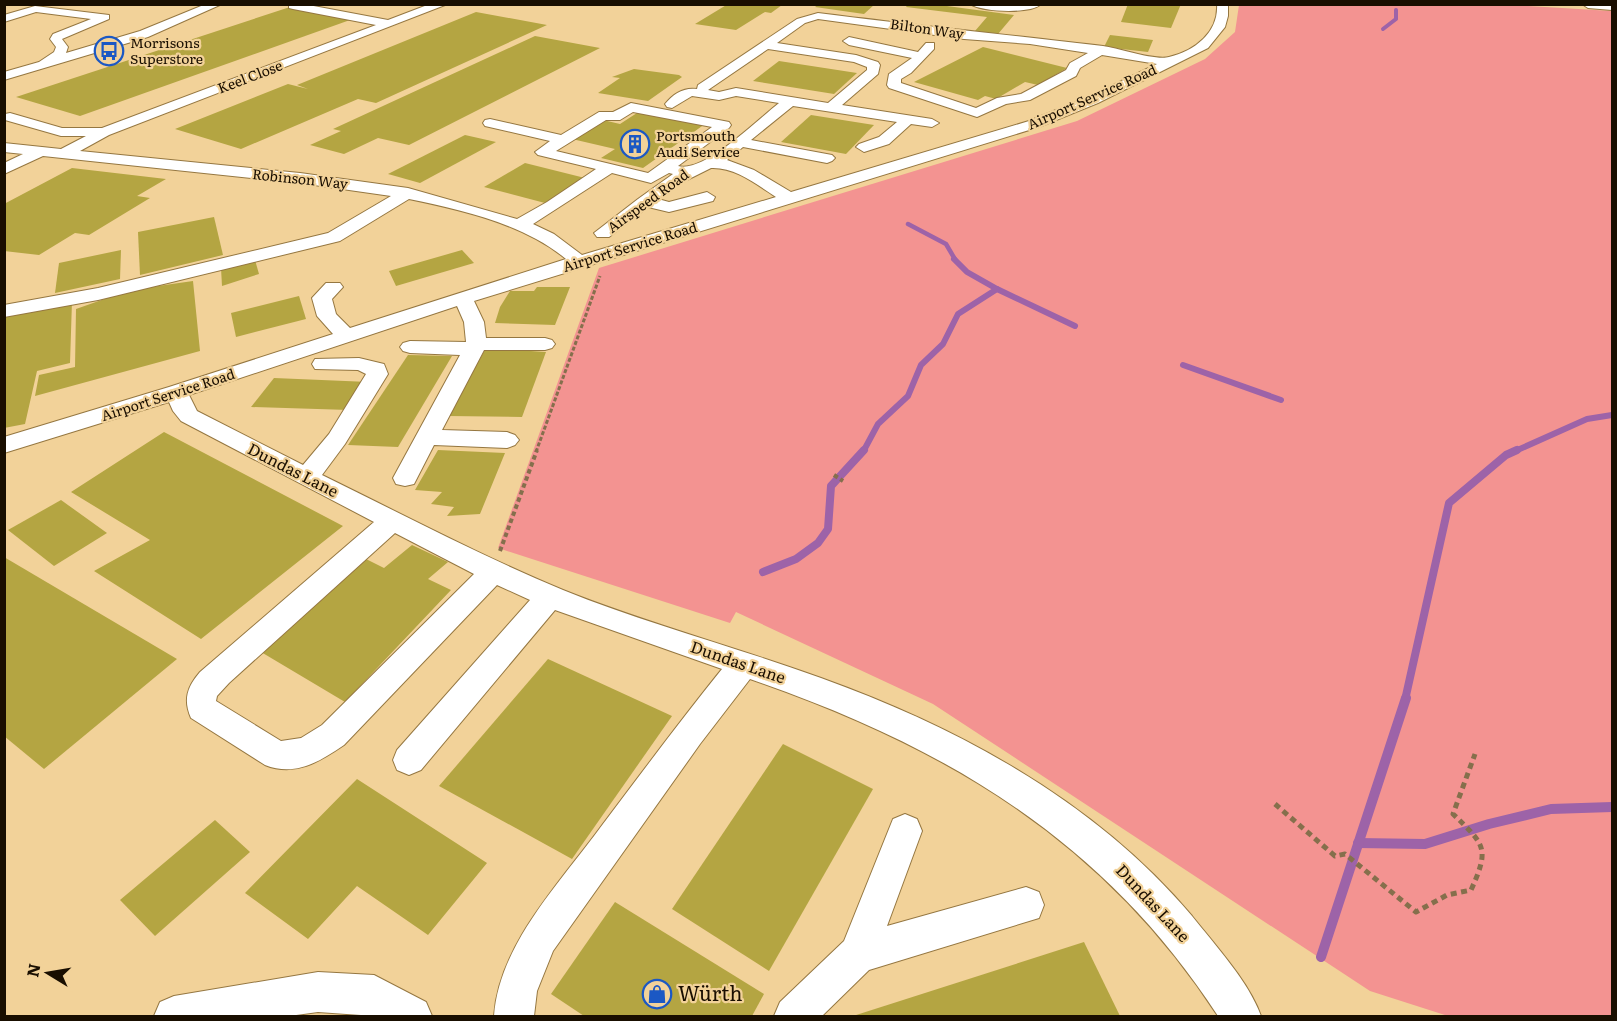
<svg xmlns="http://www.w3.org/2000/svg" width="1617" height="1021" font-family="Literata,serif">
	<style>
		.green { fill: #f39391 }
		.lines { fill: none; stroke-linecap: round; stroke-linejoin: round }
		.stream-far4 { stroke: #9d63a8; stroke-width: 4 }
		.stream-far3 { stroke: #9d63a8; stroke-width: 4.5 }
		.stream-far2 { stroke: #9d63a8; stroke-width: 6 }
		.stream-far1 { stroke: #9d63a8; stroke-width: 8 }
		.stream { stroke: #9d63a8; stroke-width: 10 }
		.building { fill: #b4a542 }
		.minor-casing { stroke: #957741; stroke-width: 2 }
		.major-casing { stroke: #957741; stroke-width: 2 }
		.path-far2 { stroke: #856f4c; stroke-width: 3; stroke-dasharray: 4 2; stroke-linecap: butt }
		.path-far1 { stroke: #856f4c; stroke-width: 4; stroke-dasharray: 4.5 3; stroke-linecap: butt }
		.path { stroke: #856f4c; stroke-width: 5; stroke-dasharray: 6 4.5; stroke-linecap: butt }
		.minor { fill: #fff; fill-rule: evenodd }
		.major { fill: #fff; fill-rule: evenodd }
		.labels { text-anchor: middle; stroke-width: 4.5; stroke-linejoin: round; paint-order: stroke }
		.far-street-label { font-size: 14px; fill: #190e00; stroke: #f2d299 }
		.far-poi-label { font-size: 14px; fill: #190e00; stroke: #f2d299; text-anchor: start }
		.street-label { font-size: 16px; fill: #190e00; stroke: #f2d299 }
		.near-poi-label { font-size: 20px; fill: #190e00; stroke: #f2d299; text-anchor: start }
	</style>
	<rect width="100%" height="100%" fill="#f2d299"/>
	<path class="green" d="M1512 5 1612 11V1016H1448L1370 991 933 704 736 612 730 623 498 548 599 268 1077 121 1205 59 1235 32 1239 5Z"/>
	<g class="lines">
		<path class="stream-far4" d="M1383 29 1396 19V10"/>
		<path class="stream-far3" d="M908 224 946 244 956 261"/>
		<g class="stream-far2">
			<path d="M997 289 1075 326"/>
			<path d="M1183 365 1281 400"/>
			<path d="M863 452 878 424 908 396 921 365 943 344 958 314 997 289 967 272 954 259"/>
			<path d="M1513 452 1587 419 1612 415"/>
		</g>
		<g class="stream-far1">
			<path d="M763 572 796 559 818 543 828 529 831 486 864 450"/>
			<path d="M1405 700 1449 503 1506 455 1517 450"/>
		</g>
		<g class="stream">
			<path d="M1358 843 1425 844 1489 824 1551 809 1612 807"/>
			<path d="M1321 957 1406 698"/>
		</g>
	</g>
	<g class="building">
		<path d="M728 4H776L782 5 771 13 765 12 736 30 695 24Z"/>
		<path d="M819 4H875L864 14 815 7Z"/>
		<path d="M908 4H932L1014 15 998 34 975 31 987 17 906 7Z"/>
		<path d="M1128 4H1181L1171 28 1121 22Z"/>
		<path d="M290 7 350 20 80 116 16 97Z"/>
		<path d="M476 12 547 25 376 103 358 99 241 149 175 129 288 84 308 89 297 85Z"/>
		<path d="M1110 35 1153 40 1148 52 1104 47Z"/>
		<path d="M535 36 600 48 409 145 378 138 344 154 310 145 341 131 333 129Z"/>
		<path d="M983 47 1067 68 1038 85 1025 82 996 99 985 96 978 100 914 82Z"/>
		<path d="M779 61 857 73 834 94 753 81Z"/>
		<path d="M634 69 679 75 682 77 648 101 598 93 620 78 612 77Z"/>
		<path d="M640 111 705 124 643 168 601 158 615 149 572 139 603 120 620 124Z"/>
		<path d="M811 115 874 125 846 154 781 142Z"/>
		<path d="M465 135 496 142 420 183 388 174Z"/>
		<path d="M525 163 585 178 545 203 484 187Z"/>
		<path d="M72 168 166 179 137 196 150 198 89 235 75 233 39 255 4 251V204Z"/>
		<path d="M214 217 223 255 140 275 138 232Z"/>
		<path d="M121 250 120 279 55 293 59 263Z"/>
		<path d="M462 250 474 263 396 286 389 271Z"/>
		<path d="M255 260 259 274 222 286 221 268Z"/>
		<path d="M193 281 200 351 35 396 39 375 75 367 76 309 130 290Z"/>
		<path d="M537 287H570L555 325 495 323 500 307 510 291H534Z"/>
		<path d="M299 296 306 319 236 337 231 313Z"/>
		<path d="M72 301 70 363 37 371 25 424 4 428V314Z"/>
		<path d="M486 348 546 352 522 417 448 416Z"/>
		<path d="M408 355 452 356 398 447 348 445Z"/>
		<path d="M274 378 369 382 349 410 251 407Z"/>
		<path d="M164 432 343 526 201 639 94 571 150 540 71 492Z"/>
		<path d="M438 450 505 453 480 514 447 516 454 507 431 504 442 492 415 490Z"/>
		<path d="M61 500 107 533 54 566 8 530Z"/>
		<path d="M412 545 448 562 428 579 451 590 345 702 256 649 360 556 384 568Z"/>
		<path d="M4 557 177 659 44 769 4 736Z"/>
		<path d="M548 659 672 716 572 859 439 786Z"/>
		<path d="M783 744 873 789 769 971 672 909Z"/>
		<path d="M357 779 487 863 428 935 357 886 308 939 245 893Z"/>
		<path d="M215 820 250 852 155 936 120 900Z"/>
		<path d="M615 902 764 994 752 1016H584L551 994Z"/>
		<path d="M1084 942 1120 1016H853Z"/>
	</g>
	<g class="lines">
		<g class="minor-casing">
			<g id="minor">
				<path d="M206 4H222L148 37 4 80V72L39 62 54 52 56 47 50 39 53 34 91 19 36 12 4 22V15L35 6 109 15V19L62 39 68 47 66 53 140 31Z"/>
				<path d="M289 4H303L388 20 430 4 445 5 109 135 80 151 300 173 408 188 517 219 547 202 596 169 538 155 535 152 550 141 485 126 483 123 485 120 490 119 561 135 599 112H613L631 103 729 122 731 125 729 128 678 166C705 173 757 120 779 103L736 96 719 100 692 96 672 108 667 107 665 104C673 94 684 87 697 89L698 85 797 19 818 13C913 25 1008 35 1103 46 1118 48 1156 61 1169 57 1195 51 1219 32 1217 4H1228V16L1225 27 1208 48 1098 103 1039 127 474 301 484 322 486 338H545L552 340 555 344 552 348 545 350H484L442 430 507 432 515 435 519 440 515 445 507 448 434 445 414 484 405 486 396 484 393 478 460 355 410 353 403 351 400 347 403 343 410 341 466 342 464 322 457 306 189 395 197 411 303 465 329 434 366 374 358 370 315 369 312 364 315 359 359 358 384 364 388 374 345 444 322 475C402 514 481 556 563 590 647 624 736 647 821 678 960 728 1096 802 1192 916 1215 945 1249 982 1261 1016H1218C1104 840 945 746 750 679L700 744 553 951 537 991 534 1016H494C499 945 559 884 600 828 640 775 680 721 722 669L555 610 421 770 409 775 397 770 393 760 397 750 530 600 497 585 344 745C319 762 295 777 265 765L191 718C183 700 187 687 200 672L374 522 181 421 173 411 169 402 4 453V437L169 387 333 334 317 316 312 298 326 283H340L343 287 332 299 336 314 350 328 566 259C524 224 462 210 409 199L340 241 98 300 4 317V305L98 288 328 233 391 196 300 183 43 156 4 174V163L23 154 4 152V143L61 149 86 136H61L5 120V114L10 113 62 128H102L376 25 293 9 289 8ZM818 19 964 39 1030 44 1088 53 1070 63 1066 70 1021 94 997 98 976 108 901 83V79L911 73 934 49V43H926L918 52 849 37 843 41 849 45 912 58 889 74 887 85 889 88 977 117 1006 104 1030 100 1076 76 1080 68 1102 55 1157 64 1088 97 1029 121 791 192 754 170 727 160 743 147 827 163 832 161 835 158 832 155 751 140 793 106 897 122 879 137 859 144 856 147 864 152 889 144 911 124 932 127 939 123 932 119 842 105 878 74 880 65 878 62 856 55 777 43 805 23ZM768 49 854 62 867 67V70L828 103 736 88 719 92 708 90ZM633 112 712 127 648 173 556 151 606 120H620ZM711 168C735 167 756 184 776 197L582 255 554 234 533 224 612 173 651 183 669 173 673 174 638 199 594 233 597 237H609L648 207 669 212 713 201 715 197 707 192 669 202 658 199 683 182ZM395 533 474 574 322 725 301 738 281 741 216 701 217 696 229 683Z"/>
				<path d="M970 4H1039L1040 5C1028 14 982 12 970 4Z"/>
				<path d="M905 814 917 819 922 831 887 926 1026 887 1039 892 1044 905 1039 918 869 970 822 1016H774L780 1002 844 941 893 819Z"/>
				<path d="M318 972 374 975 426 1002 432 1016H375L318 1012 289 1016H154L160 1002 174 996Z"/>
			</g>
		</g>
		<g class="major-casing">
			<path id="major" d="M1582 4H1612V10L1588 8Z"/>
		</g>
		<path class="path-far2" d="M536 452 600 276"/>
		<g class="path-far1">
			<path d="M834 475 843 481"/>
			<path d="M500 551 537 450"/>
		</g>
		<path class="path" d="M1275 804 1335 856 1345 854 1416 912 1447 895 1471 890C1490 848 1485 845 1453 814L1475 754"/>
		<use href="#minor" class="minor"/>
		<use href="#major" class="major"/>
	</g>
	<defs>
		<g id="bus-ring" transform="scale(1.5)"><circle r="9.5" fill="#f2d299" stroke="#1b58c4" stroke-width="1.5"/><path d="M-5-6H5V4H4V6H2V4H-2V6H-4V4H-5ZM-3.5-4V0h7V-4ZM-3.5 1.2v1.5H-2V1.2ZM2 1.2v1.5H3.5V1.2Z" fill="#1b58c4"/></g>
		<g id="building-ring" transform="scale(1.5)"><circle r="9.5" fill="#f2d299" stroke="#1b58c4" stroke-width="1.5"/><path d="M-4-6H4V6H1V3H-1V6H-4ZM-2.5-4.3h1.7v1.8h-1.7ZM.8-4.3h1.7v1.8H.8ZM-2.5-1h1.7V.8h-1.7ZM.8-1h1.7V.8H.8Z" fill="#1b58c4"/></g>
		<g id="shop-ring" transform="scale(1.5)"><circle r="9.5" fill="#f2d299" stroke="#1b58c4" stroke-width="1.5"/><path d="M-5-2.5h2.3a2.7 3.5 0 0 1 5.4 0H5L5.5 6h-11ZM-1.5-2.5h3a1.5 2.3 0 0 0-3 0Z" fill="#1b58c4"/></g>
	</defs>
	<g fill-rule="evenodd">
		<use href="#bus-ring" x="109" y="51"/>
		<use href="#building-ring" x="635" y="144"/>
		<use href="#shop-ring" x="657" y="994"/>
	</g>
	<g class="labels">
		<g class="far-street-label">
			<text transform="translate(927 29) rotate(8)" y="5">Bilton Way</text>
			<text transform="translate(250 77) rotate(-21)" y="5">Keel Close</text>
			<text transform="translate(1092 97) rotate(-24)" y="5">Airport Service Road</text>
			<text transform="translate(300 179) rotate(6)" y="5">Robinson Way</text>
			<text transform="translate(648 201) rotate(-36)" y="5">Airspeed Road</text>
			<text transform="translate(630 247) rotate(-17)" y="5">Airport Service Road</text>
			<text transform="translate(168 395) rotate(-18)" y="5">Airport Service Road</text>
		</g>
		<g class="far-poi-label">
			<text x="130" y="48">Morrisons<tspan x="130" dy="16">Superstore</tspan></text>
			<text x="656" y="141">Portsmouth<tspan x="656" dy="16">Audi Service</tspan></text>
		</g>
		<g class="street-label">
			<text transform="translate(293 470) rotate(27)" y="6">Dundas Lane</text>
			<text transform="translate(738 662) rotate(19)" y="6">Dundas Lane</text>
			<text transform="translate(1153 903) rotate(47)" y="6">Dundas Lane</text>
		</g>
		<g class="near-poi-label">
			<text x="678" y="1001">Würth</text>
		</g>
	</g>
	<rect width="1617" height="1021" fill="none" stroke="#190e00" stroke-width="12"/>
	<g transform="translate(48 973) rotate(281)" stroke="#f2d299" stroke-width="4.5" paint-order="stroke">
	<path d="M0-4.5L10 22L0 15L-10 22Z" fill="#190e00"/>
	<text y="-9" font-size="16" font-weight="bold" text-anchor="middle" fill="#190e00">N</text>
	</g>
</svg>
